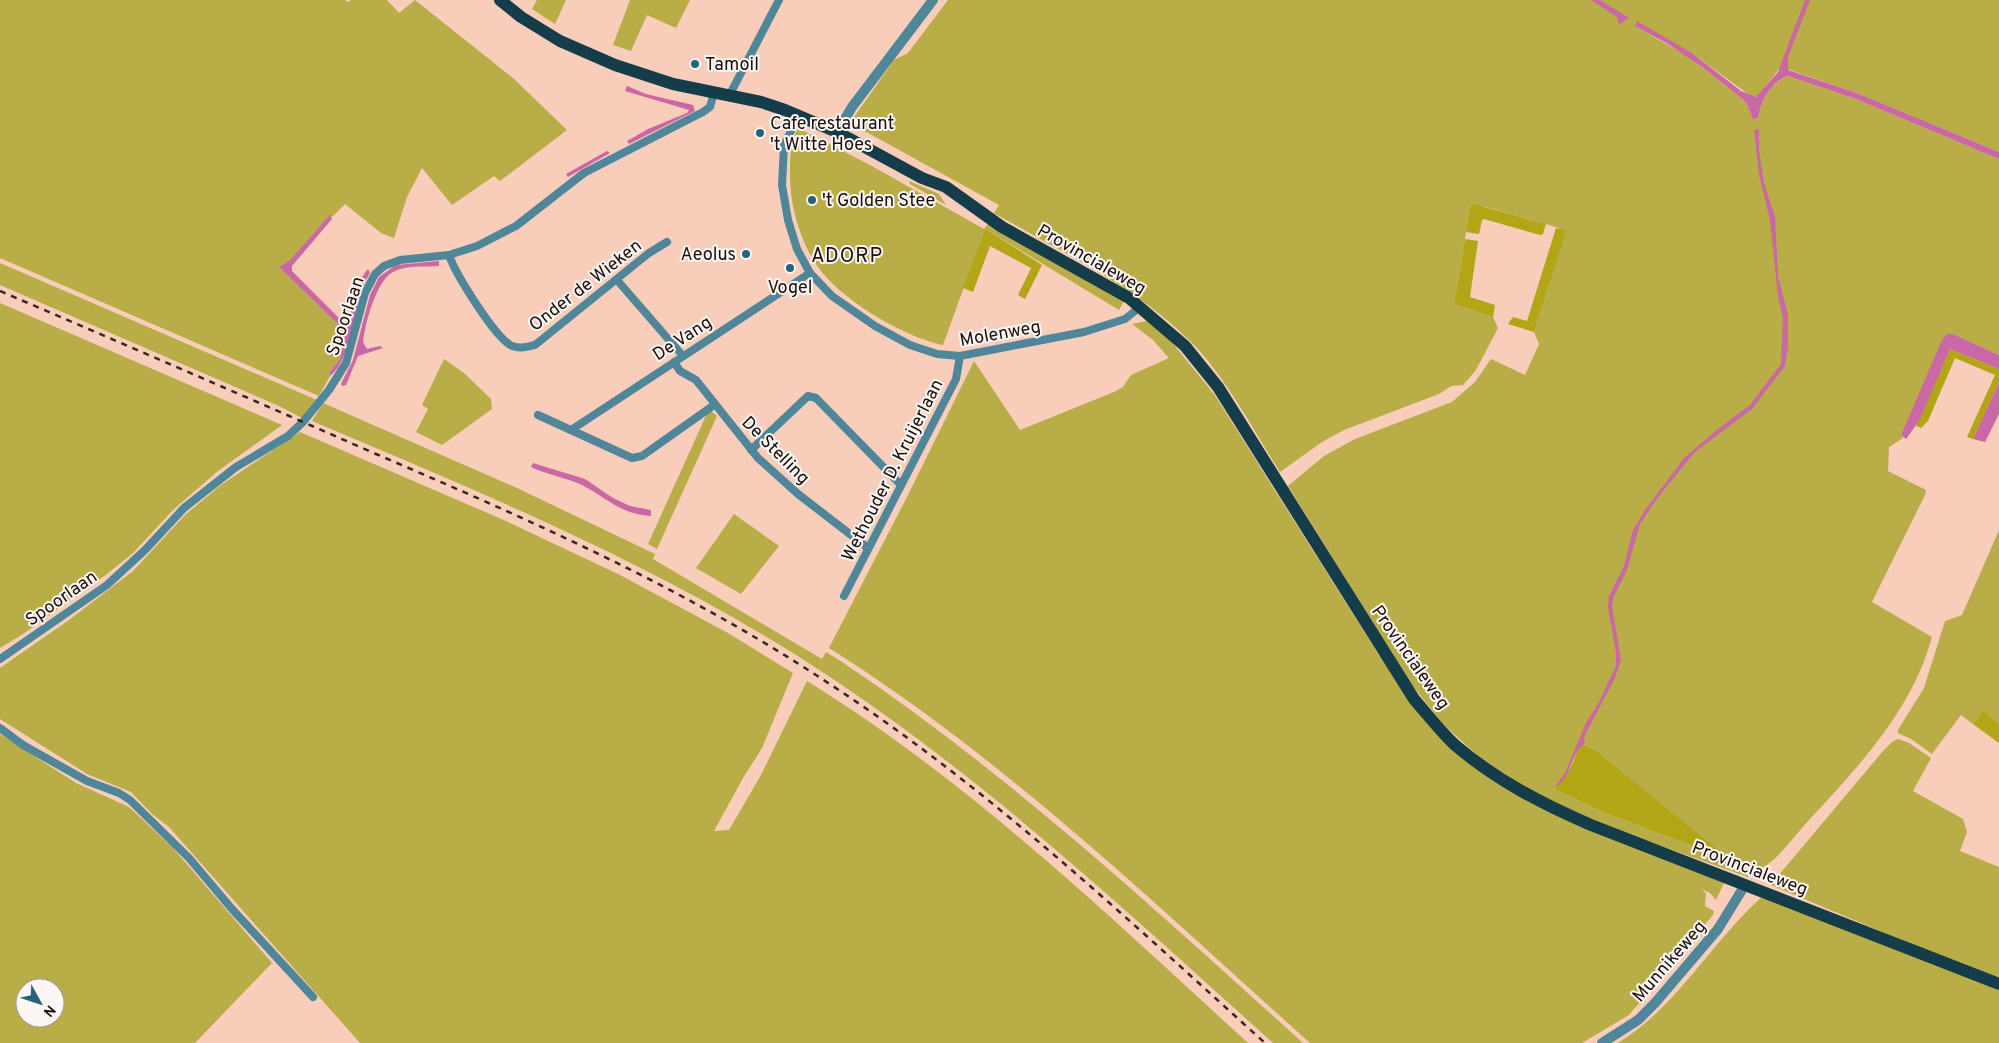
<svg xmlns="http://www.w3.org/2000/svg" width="1999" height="1043" font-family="Overpass,sans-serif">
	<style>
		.green { fill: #b8ad46; fill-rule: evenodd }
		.forest { fill: #b2a516 }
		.water { fill: #ca67a5 }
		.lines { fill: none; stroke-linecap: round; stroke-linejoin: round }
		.minor { stroke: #50869a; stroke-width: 8 }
		.tertiary { stroke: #50869a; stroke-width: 10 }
		.primary { stroke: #153c49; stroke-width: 12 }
		.rail { stroke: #38261f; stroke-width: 2.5; stroke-dasharray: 6 6; stroke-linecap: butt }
		.poi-dot { fill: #246479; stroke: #fcf7f5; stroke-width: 2 }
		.labels { text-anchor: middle; stroke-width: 4; stroke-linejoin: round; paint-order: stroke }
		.poi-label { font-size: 18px; fill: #1b0d07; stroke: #fcf7f5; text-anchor: start }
		.street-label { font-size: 18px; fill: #1b0d07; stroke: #fcf7f5 }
		.quarter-label { font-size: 20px; letter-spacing: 1px; fill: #1b0d07; stroke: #fcf7f5 }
	</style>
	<rect width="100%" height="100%" fill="#f8cdba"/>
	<g class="green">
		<path d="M0 0H345L348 2 351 0H387L399 13 415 0 514 79 567 130 500 181 494 176 452 205 422 168 407 197 394 238 381 233 345 204 332 217 330 216 290 260 279 267 346 332 340 359 329 373 330 376 319 396 0 258Z"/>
		<path d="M537 0H566L555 24 532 9Z"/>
		<path d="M630 0H690L676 28 647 15 631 51 613 45Z"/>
		<path d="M948 0H1999V152L1857 93 1787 69H1779L1758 96 1752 97 1692 53 1635 26 1689 57 1746 102 1753 120 1757 119C1761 104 1771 81 1788 76L1856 99 1999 159V355L1953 334 1945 336 1901 435 1903 438 1889 447 1888 471 1926 490 1925 495 1872 602 1932 637C1912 710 1860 765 1809 820 1796 834 1783 853 1767 865 1761 869 1754 872 1748 877L1616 830 1528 790 1478 756 1442 723 1409 681 1288 486 1324 456 1355 439 1452 402 1475 382 1491 359 1525 375 1539 344 1534 332 1549 284 1559 228 1483 206 1470 208 1454 304 1493 317 1498 328 1476 370 1463 385 1451 386 1439 394 1344 430 1322 442 1280 472C1254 431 1230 385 1198 349 1141 289 1065 254 994 213L999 205 850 123 894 60 908 53ZM1581 743 1597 751 1728 859 1603 812 1554 789 1564 778Z"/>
		<path d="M798 128 870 165 984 229 988 224 1124 301 1119 310 985 229 943 345C903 337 838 298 816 264 800 240 791 208 790 180 790 160 789 146 798 128Z"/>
		<path d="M909 181 939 194 946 205 910 184Z"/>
		<path d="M0 263 317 400 302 418 279 406 0 285Z"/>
		<path d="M0 303 282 425 218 471 174 509 133 553 107 574 23 634 0 648Z"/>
		<path d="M1147 321 1170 340 1214 394 1377 652 1409 699 1446 744 1620 842 1724 883 1716 900 1710 893 1702 889 1706 894 1705 906 1714 911 1713 915 1629 1015 1582 1043H1310C1156 905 1005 759 829 648L908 495 974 361 1020 430 1114 392 1123 387 1131 375 1169 358 1153 340 1132 324Z"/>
		<path d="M444 359 464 373 491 399 492 409 442 445 416 432 428 409 422 405Z"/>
		<path d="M323 403 517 488 655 554 653 559 822 659 826 652 842 662C1009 774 1155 909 1303 1043H1273C1132 916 994 787 836 681 674 572 492 497 312 421Z"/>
		<path d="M709 409 717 416 657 549 648 544Z"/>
		<path d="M300 432 506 521 620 575 728 633 793 673 762 748 743 778 714 831 729 830 761 775 807 681C969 781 1108 915 1248 1043H360L169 827 152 814 131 792 87 774 0 719V668L69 620 133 571 185 515 221 485Z"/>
		<path d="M734 514 779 546 741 594 696 568Z"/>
		<path d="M1999 530V724L1983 710 1973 724 1961 715 1932 754 1911 739 1898 733V730L1924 688 1945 621 1962 615Z"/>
		<path d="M0 734 76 783 129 807 173 848 272 963 195 1043H0ZM25 988H55V1018H25Z"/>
		<path d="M1898 739 1909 743 1931 758 1913 791 1963 819 1967 832 1960 851 1999 867V981L1771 885 1772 874 1778 876 1883 751 1892 742Z"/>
		<path d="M1763 896 1999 990V1043H1618C1678 1006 1711 942 1763 896Z"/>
	</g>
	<g class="forest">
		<path d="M1474 204 1546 224 1543 234 1540 235 1484 219 1482 220 1479 234 1466 232 1470 208Z"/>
		<path d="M1556 228 1566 231 1534 332 1508 324 1513 317 1527 321Z"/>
		<path d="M985 229 1042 265 1025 299 1018 295 1031 268 990 246 973 292 963 288Z"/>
		<path d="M1465 239 1478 241 1470 297 1495 305 1493 317 1454 304Z"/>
		<path d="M1950 349 1999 369V382L1973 439 1967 437 1995 375 1955 358 1928 421 1921 428 1916 426Z"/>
		<path d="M1983 710 1999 724V743L1973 724Z"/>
		<path d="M1581 743 1597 751 1730 860 1603 812 1554 789 1570 769Z"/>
	</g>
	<g class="water">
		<path d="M1591 0H1600L1629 18 1620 24 1618 23 1617 17Z"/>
		<path d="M1805 0H1810L1788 57V70L1857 93 1999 152V159L1856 99 1788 76C1772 80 1760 103 1758 118L1753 120 1746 102 1702 67 1668 44 1635 26 1637 21 1692 53 1741 91 1756 97 1778 72Z"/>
		<path d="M627 86 646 94 693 105 695 111 629 144 627 141 648 129 687 113 689 110 625 91Z"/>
		<path d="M1759 129V150L1764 183 1775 217 1778 276 1788 315V347L1785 366 1752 409 1695 452 1659 496 1640 524 1627 570 1613 598 1612 607 1621 660 1615 678 1584 737 1585 743C1570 753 1572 779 1555 787L1565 773 1586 723 1599 702 1616 666V653L1608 607 1609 596 1624 566 1633 530 1645 510 1685 457 1718 429 1750 405 1781 364 1783 318 1778 296 1770 220 1759 175 1754 130Z"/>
		<path d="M607 151 610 153 568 177 566 174Z"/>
		<path d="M330 215 332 219 292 266V271L344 323C355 313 354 284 368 269L370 273C352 300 353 360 330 376L329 373 340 359 346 332 279 267 290 260Z"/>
		<path d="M439 261V266C426 267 405 265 393 272 376 281 365 324 363 342L367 349 380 346 383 348 358 356 346 385 342 386 341 384 353 360 370 295 379 277 396 265Z"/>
		<path d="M1947 334H1953L1999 355V369L1950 349 1919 421 1906 439 1901 435 1942 340Z"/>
		<path d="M1999 382V414L1985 442 1973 439Z"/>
		<path d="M533 463 585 479 613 498 630 506 651 510V516C620 514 607 498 582 485 565 477 547 475 531 467Z"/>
	</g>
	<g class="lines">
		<g class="minor">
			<path d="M729 96 779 0"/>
			<path d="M799 115 784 145 782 185 788 220 797 249 810 273 832 296 875 326 910 345 937 354 960 356 1084 332 1125 319 1140 307"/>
			<path d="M449 255C455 273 495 338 512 346 520 349 526 347 535 345L649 253 667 242"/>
			<path d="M617 280 683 356"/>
			<path d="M674 362 680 371 696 380 758 458 798 494 868 548"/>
			<path d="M538 415 632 458 642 456 714 405"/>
			<path d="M571 430 810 273"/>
			<path d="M751 450 808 396 816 398 901 485"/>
			<path d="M844 596 956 379 960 356"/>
			<path d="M0 659 107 585 145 550 184 508 236 467 288 436 303 422 329 390 346 363 365 293 375 274 384 266 400 260 449 255 477 246 516 226 584 173 703 112 710 107 714 93"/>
			<path d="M0 728 23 745 87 781 119 793 130 800 189 858 232 909 313 997"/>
		</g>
		<g class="tertiary">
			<path d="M837 132 852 107 933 0"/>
			<path d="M1602 1043 1638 1020 1655 1003 1718 929 1745 885"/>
		</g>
		<path class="primary" d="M500 0 521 17 560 41 615 65 673 84 761 102 785 110 837 132 922 178 946 187 1002 227 1129 298 1185 346 1218 387 1414 699C1427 714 1440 731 1455 745 1496 780 1542 804 1591 825L1999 984"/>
		<path class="rail" d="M0 291C126 345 251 399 376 454 530 520 682 587 822 679 983 783 1123 915 1265 1043"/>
	</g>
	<g class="poi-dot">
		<circle cx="695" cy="64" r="5"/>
		<circle cx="760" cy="133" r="5"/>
		<circle cx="812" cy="200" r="5"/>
		<circle cx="746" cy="254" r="5"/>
		<circle cx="790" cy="268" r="5"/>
	</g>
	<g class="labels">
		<g class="poi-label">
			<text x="705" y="70">Tamoil</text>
			<text x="770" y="129">Cafe restaurant<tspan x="770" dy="21">'t Witte Hoes</tspan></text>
			<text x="822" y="206">'t Golden Stee</text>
			<text x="736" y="260" text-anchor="end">Aeolus</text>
			<text x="790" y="293" text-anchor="middle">Vogel</text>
		</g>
		<g class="street-label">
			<text transform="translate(1092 259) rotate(30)" y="6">Provincialeweg</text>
			<text transform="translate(585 285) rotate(-38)" y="6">Onder de Wieken</text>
			<text transform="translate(345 316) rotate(-71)" y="6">Spoorlaan</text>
			<text transform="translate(1000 333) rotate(-10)" y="6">Molenweg</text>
			<text transform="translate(682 338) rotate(-33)" y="6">De Vang</text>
			<text transform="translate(776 450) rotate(45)" y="6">De Stelling</text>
			<text transform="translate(892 470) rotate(-63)" y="6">Wethouder D. Kruijerlaan</text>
			<text transform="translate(61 598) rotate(-35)" y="6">Spoorlaan</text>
			<text transform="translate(1411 657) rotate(55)" y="6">Provincialeweg</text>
			<text transform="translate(1750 868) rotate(21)" y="6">Provincialeweg</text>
			<text transform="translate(1669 961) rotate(-49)" y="6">Munnikeweg</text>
		</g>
		<g class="quarter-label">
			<text x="847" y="262">ADORP</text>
		</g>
	</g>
	<g transform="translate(40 1003) rotate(130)"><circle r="24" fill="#fcf7f5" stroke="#a29996"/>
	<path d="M0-4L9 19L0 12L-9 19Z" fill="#246479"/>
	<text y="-8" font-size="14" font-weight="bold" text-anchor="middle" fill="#1b0d07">N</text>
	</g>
</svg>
